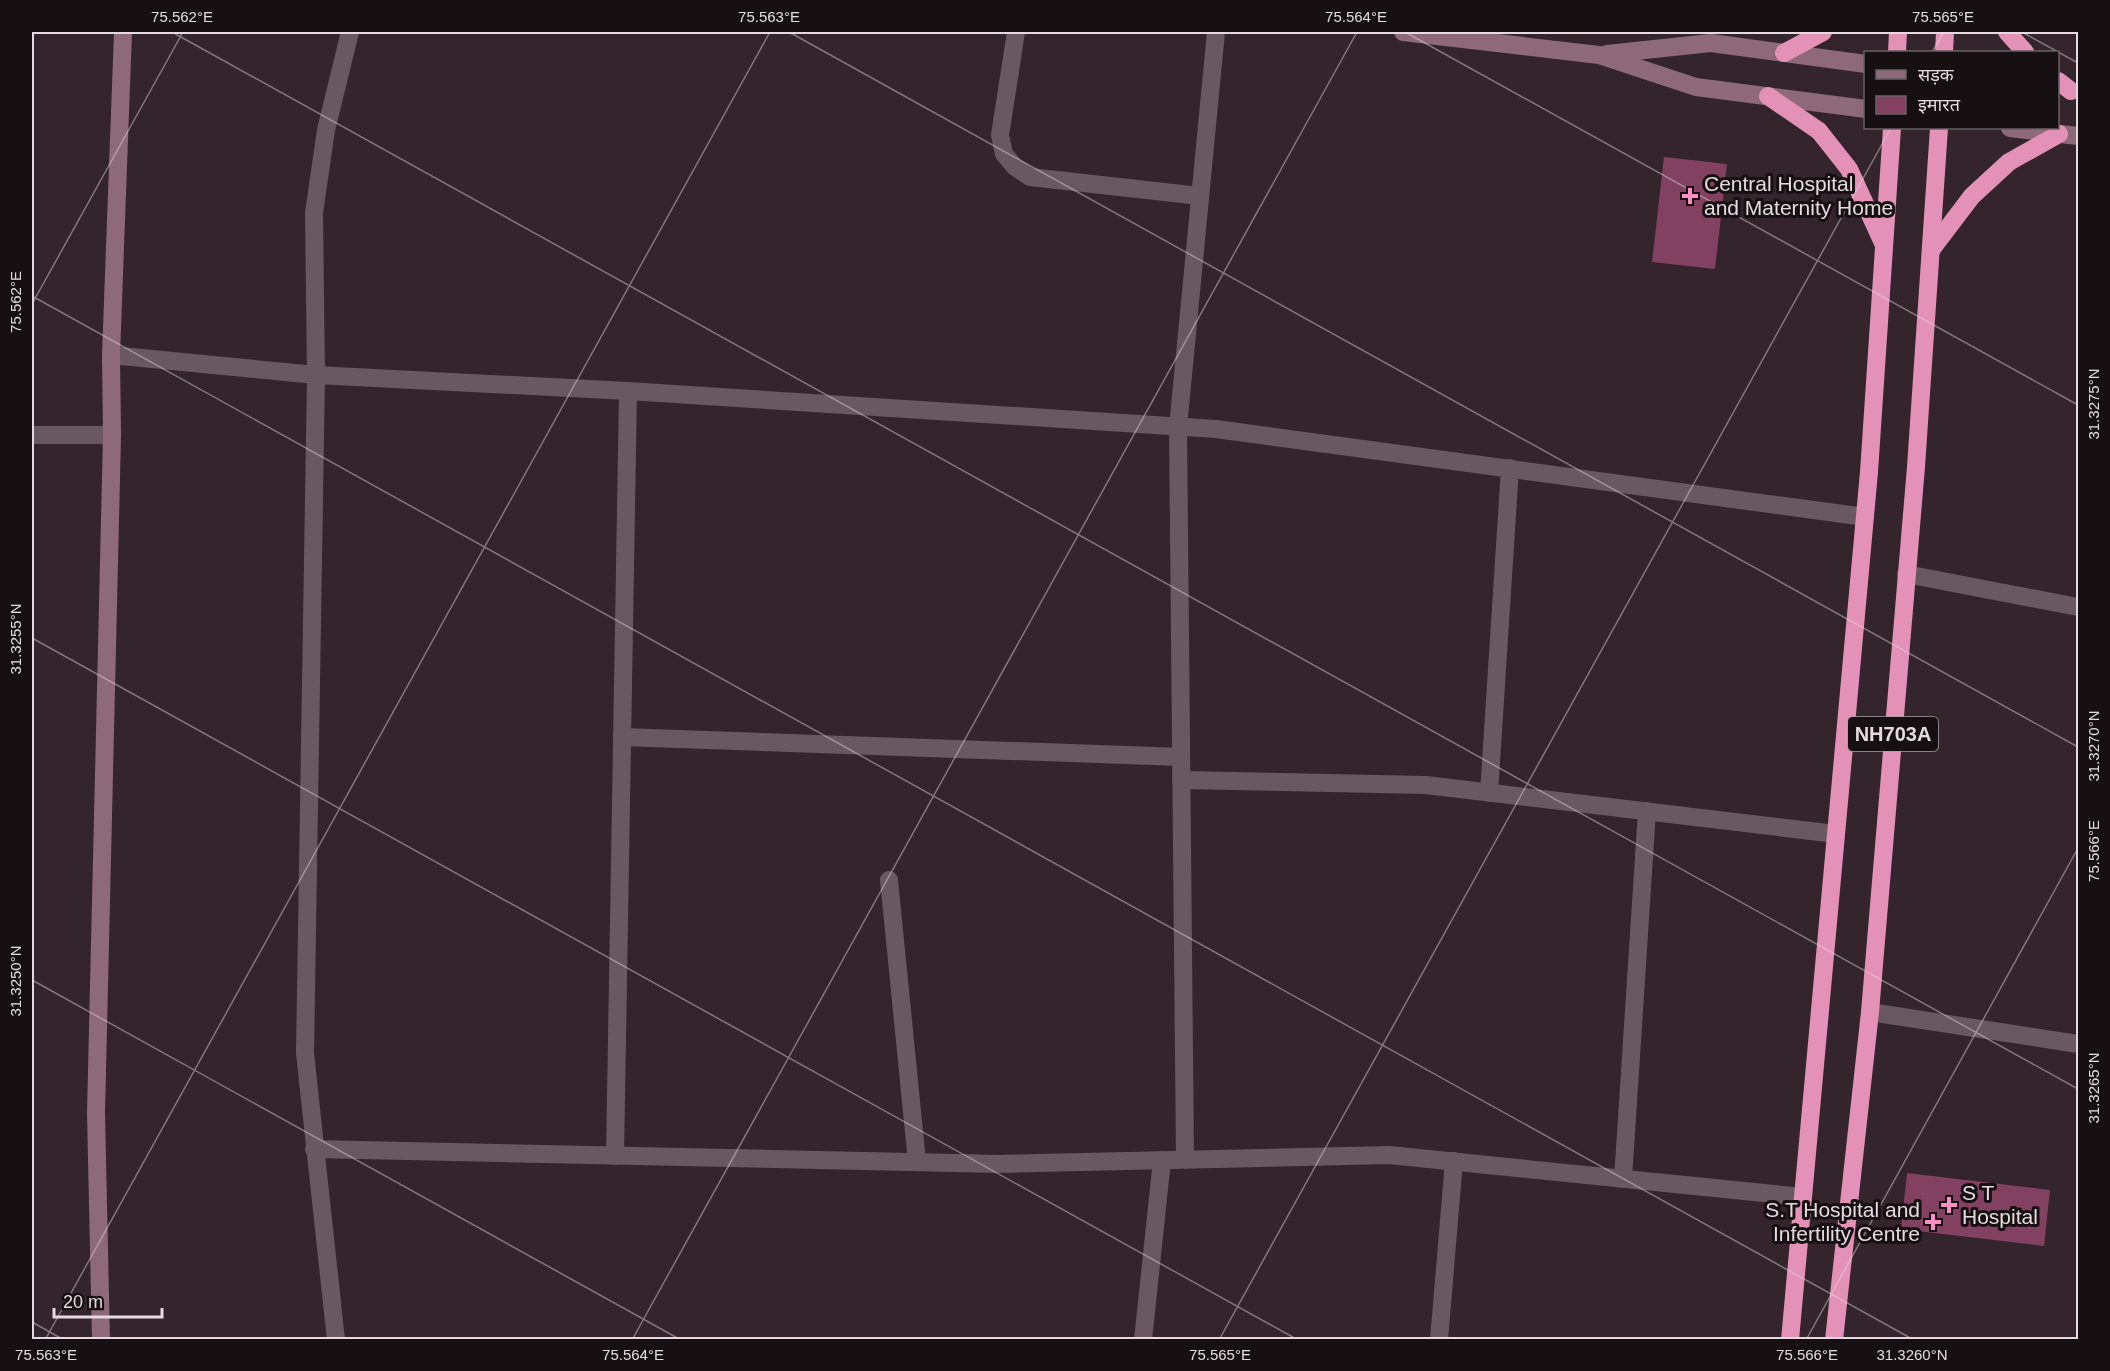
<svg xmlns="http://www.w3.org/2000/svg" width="2110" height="1371" font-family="Helvetica,'Noto Sans Devanagari',sans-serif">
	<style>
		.building { fill: #824160 }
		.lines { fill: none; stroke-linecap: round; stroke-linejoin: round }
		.street { stroke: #69585f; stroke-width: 18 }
		.secondary { stroke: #8e6979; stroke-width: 18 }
		.highway { stroke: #e391b6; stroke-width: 18 }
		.ticks { fill: none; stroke: #e5dbdf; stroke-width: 1.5; stroke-opacity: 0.45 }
		.poi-dot { fill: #fc8fc2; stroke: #161013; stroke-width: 2 }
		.labels { text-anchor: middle; stroke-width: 6; stroke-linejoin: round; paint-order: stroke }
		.shield { fill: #161013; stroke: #a79ea2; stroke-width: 1.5 }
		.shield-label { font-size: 20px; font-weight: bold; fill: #e5dbdf }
		.poi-label { font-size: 21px; fill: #e5dbdf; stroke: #161013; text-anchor: start }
		.neatline { fill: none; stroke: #e5dbdf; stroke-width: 2 }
		.ticks-label { font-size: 15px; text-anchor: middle; fill: #e5dbdf }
	</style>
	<rect width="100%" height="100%" fill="#33252b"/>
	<g class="building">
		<path d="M1664 157 1727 164 1715 269 1652 262Z"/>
		<path d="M1907 1173 2050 1190 2044 1246 1901 1229Z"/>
	</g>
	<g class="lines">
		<g class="street">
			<path d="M1016 32 1000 135 1004 154 1015 167 1030 177 1200 196"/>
			<path d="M111 355 316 375 628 391 1216 429 1865 517"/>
			<path d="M32 435H112"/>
			<path d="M1906 574 2078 607"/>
			<path d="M622 737 1181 757"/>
			<path d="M1181 780 1426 785 1836 834"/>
			<path d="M1489 793 1510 468"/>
			<path d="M889 880 917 1162"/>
			<path d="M1870 1012 2078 1044"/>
			<path d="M314 1149 999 1164 1389 1155 1803 1197"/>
			<path d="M615 1156 628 391"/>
			<path d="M1185 1159 1178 427 1216 32"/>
			<path d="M1623 1179 1647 811"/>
			<path d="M336 1340 305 1053 316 375 314 213 326 130 350 32"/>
			<path d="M1143 1340 1162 1160"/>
			<path d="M1439 1340 1454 1161"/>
		</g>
		<g class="secondary">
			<path d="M1403 32 1599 55 1696 87 1866 109"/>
			<path d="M1607 54 1711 43 1866 64"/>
			<path d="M2010 128 2078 136"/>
			<path d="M101 1340 96 1113 112 435 111 355 123 32"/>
		</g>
		<g class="highway">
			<path d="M2007 32 2025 52"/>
			<path d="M1897 52 1898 32"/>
			<path d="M1944 52 1945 32"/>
			<path d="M1784 53 1823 32"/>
			<path d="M2058 81 2071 91"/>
			<path d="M1768 96 1819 131 1849 169 1883 243"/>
			<path d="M1931 250 1972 196 2009 162 2059 134"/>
			<path d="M1790 1340 1869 472 1892 128"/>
			<path d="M1834 1340 1870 1012 1916 467 1939 128"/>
		</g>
	</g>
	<path class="ticks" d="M172 32 2078 1089M789 32 2078 747M1405 32 2078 405M2022 32 2078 63M1932 52 1944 32M32 296 1914 1340M32 304 183 32M32 638 1298 1340M32 980 681 1340M32 1322 64 1340M45 1340 770 32M632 1340 1357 32M1219 1340 1891 128M1806 1340 2078 848"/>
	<g class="poi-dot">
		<path d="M1687 187h6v6h6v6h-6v6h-6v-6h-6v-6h6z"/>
		<path d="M1946 1196h6v6h6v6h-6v6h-6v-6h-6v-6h6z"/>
		<path d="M1930 1213h6v6h6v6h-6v6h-6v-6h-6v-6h6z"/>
	</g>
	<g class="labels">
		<rect class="shield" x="1848" y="717" width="90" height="34" rx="4.5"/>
		<g class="shield-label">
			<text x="1893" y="741">NH703A</text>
		</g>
		<g class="poi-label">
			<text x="1704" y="191">Central Hospital<tspan x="1704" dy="24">and Maternity Home</tspan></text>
			<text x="1962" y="1200">S T<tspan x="1962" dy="24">Hospital</tspan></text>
			<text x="1920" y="1217" text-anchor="end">S.T Hospital and<tspan x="1920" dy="24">Infertility Centre</tspan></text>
		</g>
	</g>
	<rect width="2110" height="1371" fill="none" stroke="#161013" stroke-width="66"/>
	<rect x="1864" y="51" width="195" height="78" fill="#161013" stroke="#696165" stroke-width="1.5"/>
	<rect x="1876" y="70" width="30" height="9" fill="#8e6979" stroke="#696165" stroke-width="1.5"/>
	<text x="1918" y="81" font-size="18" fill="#e5dbdf">सड़क</text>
	<rect x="1876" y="96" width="30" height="18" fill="#824160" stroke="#696165" stroke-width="1.5"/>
	<text x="1918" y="111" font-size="18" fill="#e5dbdf">इमारत</text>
	<path d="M54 1308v9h108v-9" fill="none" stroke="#e5dbdf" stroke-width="3"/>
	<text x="63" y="1308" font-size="18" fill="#e5dbdf" stroke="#161013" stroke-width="4.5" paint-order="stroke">20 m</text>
	<rect x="33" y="33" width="2044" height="1305" class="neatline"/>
	<g class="ticks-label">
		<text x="182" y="22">75.562°E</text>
		<text x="769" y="22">75.563°E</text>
		<text x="1356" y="22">75.564°E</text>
		<text x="1943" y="22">75.565°E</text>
		<text transform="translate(16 302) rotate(-90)" y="5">75.562°E</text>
		<text transform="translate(2094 404) rotate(-90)" y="5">31.3275°N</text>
		<text transform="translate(16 639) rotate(-90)" y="5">31.3255°N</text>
		<text transform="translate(2094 746) rotate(-90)" y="5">31.3270°N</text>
		<text transform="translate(2094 851) rotate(-90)" y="5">75.566°E</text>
		<text transform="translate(16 981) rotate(-90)" y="5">31.3250°N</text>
		<text transform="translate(2094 1088) rotate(-90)" y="5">31.3265°N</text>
		<text x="46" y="1360">75.563°E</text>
		<text x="633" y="1360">75.564°E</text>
		<text x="1220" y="1360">75.565°E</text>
		<text x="1807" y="1360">75.566°E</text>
		<text x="1912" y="1360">31.3260°N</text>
	</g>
</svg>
